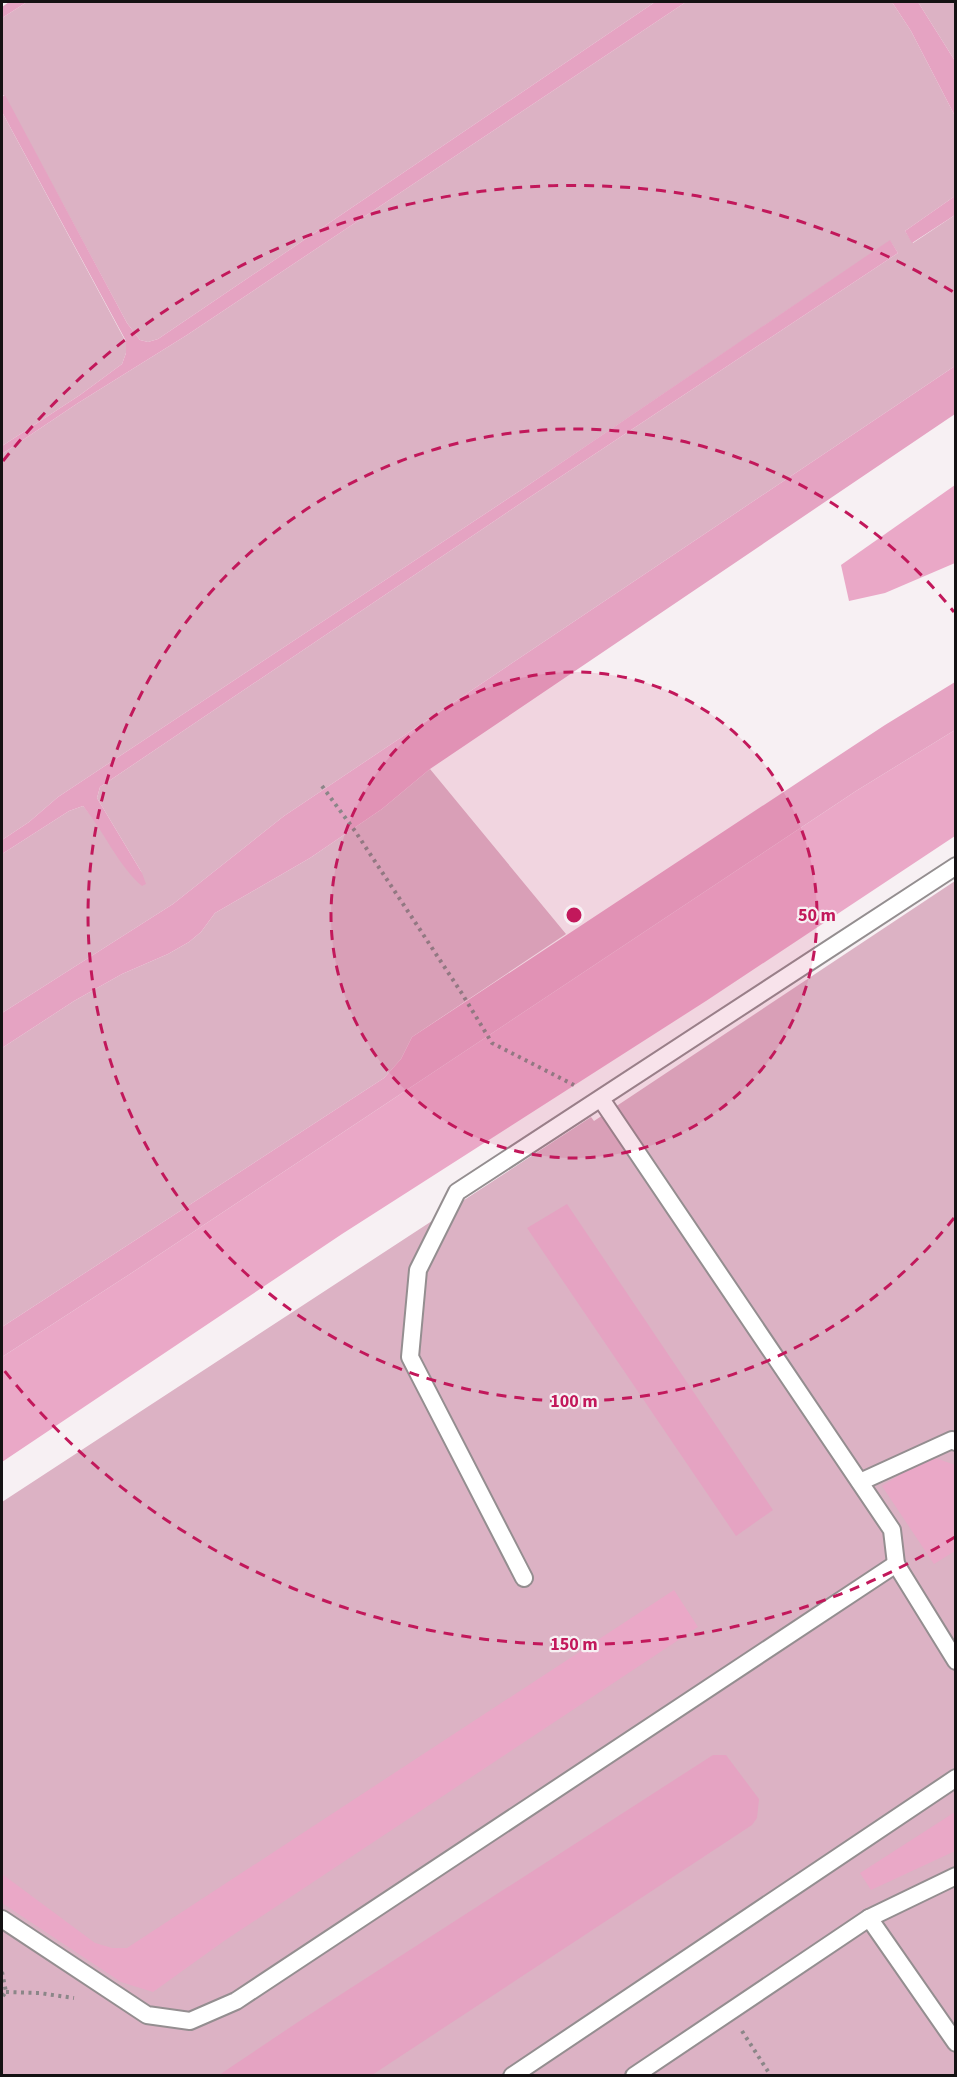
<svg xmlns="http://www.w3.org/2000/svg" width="957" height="2077" font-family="'Source Sans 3',sans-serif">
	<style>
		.green { fill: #dcb2c4 }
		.forest { fill: #eaa8c7 }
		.water { fill: #e5a3c2 }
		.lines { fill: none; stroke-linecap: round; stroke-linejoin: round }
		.service-casing { stroke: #948e90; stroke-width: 20 }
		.path { stroke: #8b8688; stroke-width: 4; stroke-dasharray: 3 4.5; stroke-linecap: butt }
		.service { stroke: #fff; stroke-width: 16 }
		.ring { fill: none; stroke: #c2185b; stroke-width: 3; stroke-dasharray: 10 8 }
		.centre { fill: #c2185b; stroke: #f7f0f3; stroke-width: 3 }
		.ring-label { font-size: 18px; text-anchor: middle; font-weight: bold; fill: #c2185b; stroke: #f7f0f3; stroke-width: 4.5; stroke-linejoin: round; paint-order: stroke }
	</style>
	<rect width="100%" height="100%" fill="#f7f0f3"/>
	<g class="green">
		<path d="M27 2H655L158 339 148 342 140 340 127 323 4 95 2 97V18Z"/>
		<path d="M686 2H892L911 31 955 116V196L905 231 913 243 955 215V366L284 816 173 904 2 1013V854L69 811 83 806 142 873 97 798 100 787 527 499 898 253 890 241 521 490 58 797 29 822 2 840V454L78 403 187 335Z"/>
		<path d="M918 2H955V61Z"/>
		<path d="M2 112 126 342V353L122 364 80 395 2 446Z"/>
		<path d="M430 769 566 934 412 1037 401 1059 384 1078 2 1327V1048L74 1001 122 974 168 954 189 942 201 932 215 913 310 858 382 809Z"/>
		<path d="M955 881V2075L2 2076V1502L591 1117 594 1121Z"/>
	</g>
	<g class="forest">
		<path d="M955 485V563L885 593 849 601 841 565Z"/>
		<path d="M955 730V836L706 1001 342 1234 2 1462V1357L133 1272 856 791Z"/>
		<path d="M930 1456 955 1465V1551L934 1564 882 1486Z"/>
		<path d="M674 1590 698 1627 224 1941 153 1992 121 1982 2 1903V1874L95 1943 112 1948H127Z"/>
		<path d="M955 1812V1851L871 1890 860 1873Z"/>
	</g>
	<g class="water">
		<path d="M9 2H27L2 18V7Z"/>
		<path d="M655 2H686L187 335 78 403 2 454V446L80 395 122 364 126 353V341L2 112V97L5 95 127 323 140 340 148 342 158 339Z"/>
		<path d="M892 2H918L955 61V116L911 31Z"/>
		<path d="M955 196V215L912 243 905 231Z"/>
		<path d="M890 240 898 253 527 499 100 787 97 798 142 873 146 884 142 886C119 867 103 830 83 806L69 811 2 854V840L29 822 58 797 521 490Z"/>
		<path d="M955 366V414L430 769 382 809 310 858 215 913 201 932 189 942 168 954 122 974 74 1001 2 1048V1013L173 904 284 816Z"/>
		<path d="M955 682V730L856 791 133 1272 2 1357V1327L384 1078 401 1059 412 1037 885 725Z"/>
		<path d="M567 1204 773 1510 736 1536 527 1228Z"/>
		<path d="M713 1755H726L759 1799 757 1818 752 1825 372 2075H219L298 2022Z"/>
	</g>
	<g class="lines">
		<g class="service-casing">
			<g id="service">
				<path d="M601 1099 892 1530 896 1564 956 1661"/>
				<path d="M860 1482 952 1440 956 1442"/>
				<path d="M524 1578 410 1357 418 1270 457 1192 956 866"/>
				<path d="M869 1918 956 2043"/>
				<path d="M2 1919 147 2015 190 2021 236 2001 896 1564"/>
				<path d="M512 2076 956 1778"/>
				<path d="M634 2076 869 1918 956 1876"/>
			</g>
		</g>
		<g class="path">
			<path d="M322 786 355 831 461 992 492 1043 574 1085"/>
			<path d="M2 1972 6 1992 2 1997"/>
			<path d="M6 1992 39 1993 74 1998"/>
			<path d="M742 2031 771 2076"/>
		</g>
		<use href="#service" class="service"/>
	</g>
	<circle cx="574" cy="915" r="243" fill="#c2185b" fill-opacity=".12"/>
	<g class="ring">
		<circle cx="574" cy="915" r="243"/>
		<path d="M954 1218A486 486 0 1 1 954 612"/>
		<path d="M955 1537A729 729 0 0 1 3 1369M3 461A729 729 0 0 1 955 293"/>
	</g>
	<circle cx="574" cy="915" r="9" class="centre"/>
	<g class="ring-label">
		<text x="817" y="921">50 m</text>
		<text x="574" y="1407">100 m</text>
		<text x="574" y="1650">150 m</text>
	</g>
	<rect width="957" height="2077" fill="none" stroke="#141213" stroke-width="6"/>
</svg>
